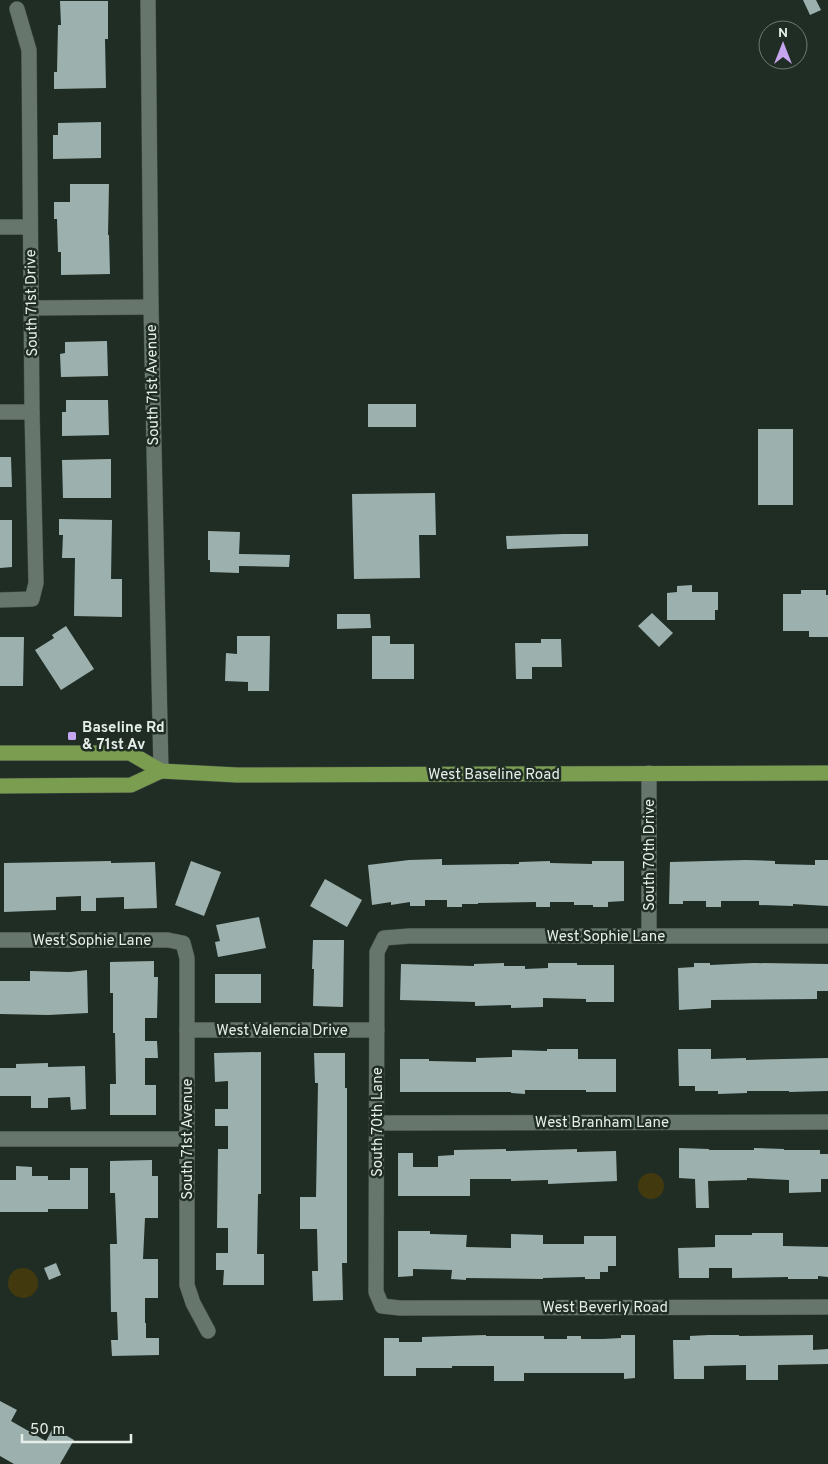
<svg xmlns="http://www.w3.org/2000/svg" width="828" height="1464" font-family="Overpass,sans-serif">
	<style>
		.green { fill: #423a0e }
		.building { fill: #9cb1ae }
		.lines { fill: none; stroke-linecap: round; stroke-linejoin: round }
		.minor-casing { stroke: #3e4942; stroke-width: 16 }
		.major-casing { stroke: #3e4942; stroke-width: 16 }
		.minor { stroke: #67766c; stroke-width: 15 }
		.major { stroke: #7b9d50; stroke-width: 15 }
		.poi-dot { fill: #c7a6ef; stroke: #202d25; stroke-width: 2 }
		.labels { text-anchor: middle; stroke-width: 5; stroke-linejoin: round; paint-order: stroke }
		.street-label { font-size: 15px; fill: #e5eee8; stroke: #202d25 }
		.poi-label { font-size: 15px; font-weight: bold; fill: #e5eee8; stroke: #202d25; text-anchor: start }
	</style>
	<rect width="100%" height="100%" fill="#202d25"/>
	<g class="green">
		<circle cx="651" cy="1186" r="13"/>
		<circle cx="23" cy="1283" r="15"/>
	</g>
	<g class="building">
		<path d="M803 0H816L821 10 810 15Z"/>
		<path d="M60 1H108V39H105L106 88 54 89V72H57L58 25H61Z"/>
		<path d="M101 122V158L53 159V135H58V123Z"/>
		<path d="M70 184H109L108 235H109L110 274 61 275V252H58L57 219H54V202H70Z"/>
		<path d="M107 341 108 376 61 377 60 354 65 353V342Z"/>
		<path d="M66 400H108L109 435 62 436V412H66Z"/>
		<rect x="368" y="404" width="48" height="23"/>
		<rect x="758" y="429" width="35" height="76"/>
		<path d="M0 457H11L12 487H0Z"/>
		<path d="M111 459V498H63L62 460Z"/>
		<path d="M435 493 436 535H419L420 578 354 579 352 494Z"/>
		<path d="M59 519 112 520 111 579H122V617L74 616 75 558H62L63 535H59Z"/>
		<path d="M0 520H12V567L0 568Z"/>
		<path d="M208 531 240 532 239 554 290 555 289 567 239 566V573L210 572V560H208Z"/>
		<path d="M564 534H588V546L507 549 506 536Z"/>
		<path d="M692 585V592H718V610H715V620H667V593L677 592V586Z"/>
		<path d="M801 590H826V595H828V637H809V631H783V594H801Z"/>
		<path d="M652 613 673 633 659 647 638 626Z"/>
		<path d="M337 614H370L371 628 337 629Z"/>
		<path d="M66 626 94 669 61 690 35 650 54 638 52 635Z"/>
		<path d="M237 636H270L269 691H248V682L225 681 226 653 237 654Z"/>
		<path d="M372 636H390V644H414V679H372Z"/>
		<path d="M0 637H24L23 686H0Z"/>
		<path d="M541 639H561L562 667H532V679H516L515 643H541Z"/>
		<path d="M442 859V865L519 864V862L550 861V863L592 864V861H624V901L608 902V907H593V905H574V902H550V907H536V902L478 903V904H462V907H447V900H425V906H410V902L391 905V902L372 905 368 865 409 860Z"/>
		<path d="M746 860 775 861V864L815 865V860H828V906L793 904V906L759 905V901H721V907H706V901H683V904H669L670 862Z"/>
		<path d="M111 861V863L155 862 157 908 124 909V897L96 898V911H81V896L56 897V910L4 912V863Z"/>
		<path d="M191 861 221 872 204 916 175 905Z"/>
		<path d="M325 879 362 900 347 927 310 906Z"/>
		<path d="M259 917 266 948 218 957 215 942 220 941 216 925Z"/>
		<path d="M313 940H344L343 1007 313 1006 314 969H312Z"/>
		<path d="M154 961V977H158L157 1018H145V1041H157L158 1058H145V1085H156V1115H110V1084H116L115 1033H113V993H110V962Z"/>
		<path d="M504 963V966H525V969L548 968V963H577V965H614V1002H586V999L543 998V1007L511 1008V1005L475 1006V1002L400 1000 401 964 474 966V964Z"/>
		<path d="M694 963H710V965L754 963 828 964V991H817V999L711 1000V1008L679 1010 678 968 694 967Z"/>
		<path d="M87 970 88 1013 48 1015 0 1014V981H30V971L70 972Z"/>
		<rect x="215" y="974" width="46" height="29"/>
		<path d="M547 1049H578V1059H616V1092H586V1090H525V1094L511 1093V1092H400V1059H429V1061L476 1062V1058L512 1057V1050L547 1051Z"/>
		<path d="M678 1049H711V1059L746 1058V1060L828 1058V1091L789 1092V1091H747V1093L718 1094V1091H695V1086H679Z"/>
		<path d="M261 1052V1194H258L257 1254H264V1285H223L224 1270H216V1253H228V1228H217L218 1149H228V1126H215V1109H228V1081L215 1082 214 1053Z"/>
		<path d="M314 1053H345V1088H347V1263H342L343 1300 313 1301 312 1271H318L317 1229H300V1197H316L318 1083H315Z"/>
		<path d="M48 1063V1067L85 1066 86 1109 71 1110 70 1097 48 1098V1108H31V1096H0V1068H16V1064Z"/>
		<path d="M679 1148 709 1149V1150H754V1148L784 1149V1150H820V1154H828V1179H821V1192L789 1193V1180L747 1178V1180L708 1181 709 1208H696L695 1179 679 1178Z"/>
		<path d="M506 1149V1151L577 1149V1152L616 1151 617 1181 548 1184V1180L511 1181V1179H470V1196H398V1153H413V1167H438V1156L454 1155V1150Z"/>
		<path d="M152 1160V1176H158V1218H145L143 1259H158V1298H145V1323H146V1338H159V1355L112 1356 111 1340H118L117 1312H111L110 1244H117L115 1193H110V1161Z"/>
		<path d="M16 1166 32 1167V1176H48V1180H70V1168H88V1209H48V1212H0V1180H16Z"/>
		<path d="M398 1231H430V1234L467 1235 466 1247 511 1248V1234L543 1235V1244H584V1236H616V1266H608V1272H600V1279H585V1277L543 1278V1279L466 1278V1280L451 1279 452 1270 413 1269V1276L398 1277Z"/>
		<path d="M752 1233H783V1246L828 1247V1277L818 1276V1279H788V1277L732 1278V1268H709V1278H679L678 1248 715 1247V1235H752Z"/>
		<path d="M56 1263 61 1275 49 1280 44 1268Z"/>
		<path d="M486 1335V1336H544V1339H567V1336H581V1339H603L621 1338V1335H635V1378L624 1379V1373H524V1381H494V1366H452V1368H416V1376H384V1338H399V1342H422V1337Z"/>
		<path d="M709 1335H739V1336L813 1335V1350L828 1349V1364L778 1365V1380H746V1365L704 1366V1379H674L673 1340H690V1336Z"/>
		<path d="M0 1401 17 1410 11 1421 46 1441 53 1428 74 1440 60 1464H14L0 1456Z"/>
	</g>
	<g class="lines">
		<g class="minor-casing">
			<g id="minor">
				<path d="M148 0 151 307 161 771"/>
				<path d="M0 227H30"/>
				<path d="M31 308 151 307"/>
				<path d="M0 412H32"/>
				<path d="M0 600 32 599 36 583 32 412 29 50 17 9"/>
				<path d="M649 773V936"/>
				<path d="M828 936H409L384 938 377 952 376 1292 382 1306 400 1308 828 1307"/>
				<path d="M0 940H168L183 943 187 958V1285L193 1303 208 1331"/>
				<path d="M187 1030H377"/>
				<path d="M377 1123 828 1122"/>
				<path d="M0 1139H187"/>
			</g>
		</g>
		<g class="major-casing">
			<g id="major">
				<path d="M0 753H130L161 771 237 775 828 773"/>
				<path d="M0 786 131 785 161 771"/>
			</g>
		</g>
		<use href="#minor" class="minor"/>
		<use href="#major" class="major"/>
	</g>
	<rect class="poi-dot" x="67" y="731" width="10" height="10" rx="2.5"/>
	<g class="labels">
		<g class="street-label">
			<text transform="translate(31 303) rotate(-91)" y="5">South 71st Drive</text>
			<text transform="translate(152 385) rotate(-91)" y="5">South 71st Avenue</text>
			<text x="494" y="779">West Baseline Road</text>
			<text transform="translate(649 855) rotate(-90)" y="5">South 70th Drive</text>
			<text x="606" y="941">West Sophie Lane</text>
			<text x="92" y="945">West Sophie Lane</text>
			<text x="282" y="1035">West Valencia Drive</text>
			<text transform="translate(377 1122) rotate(-90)" y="5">South 70th Lane</text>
			<text x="602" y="1127">West Branham Lane</text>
			<text transform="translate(187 1139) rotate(-90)" y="5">South 71st Avenue</text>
			<text x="605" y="1312">West Beverly Road</text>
		</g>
		<g class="poi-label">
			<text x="82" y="732">Baseline Rd<tspan x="82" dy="17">&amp; 71st Av</tspan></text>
		</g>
	</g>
	<g transform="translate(783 45)"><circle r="24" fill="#202d25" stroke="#6f7a73"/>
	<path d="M0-4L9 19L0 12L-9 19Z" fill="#c7a6ef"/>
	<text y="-8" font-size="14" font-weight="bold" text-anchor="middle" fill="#e5eee8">N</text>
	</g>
	<path d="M22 1434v8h109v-8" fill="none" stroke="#e5eee8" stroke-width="2.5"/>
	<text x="30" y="1434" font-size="15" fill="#e5eee8" stroke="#202d25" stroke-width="4" paint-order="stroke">50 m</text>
</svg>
